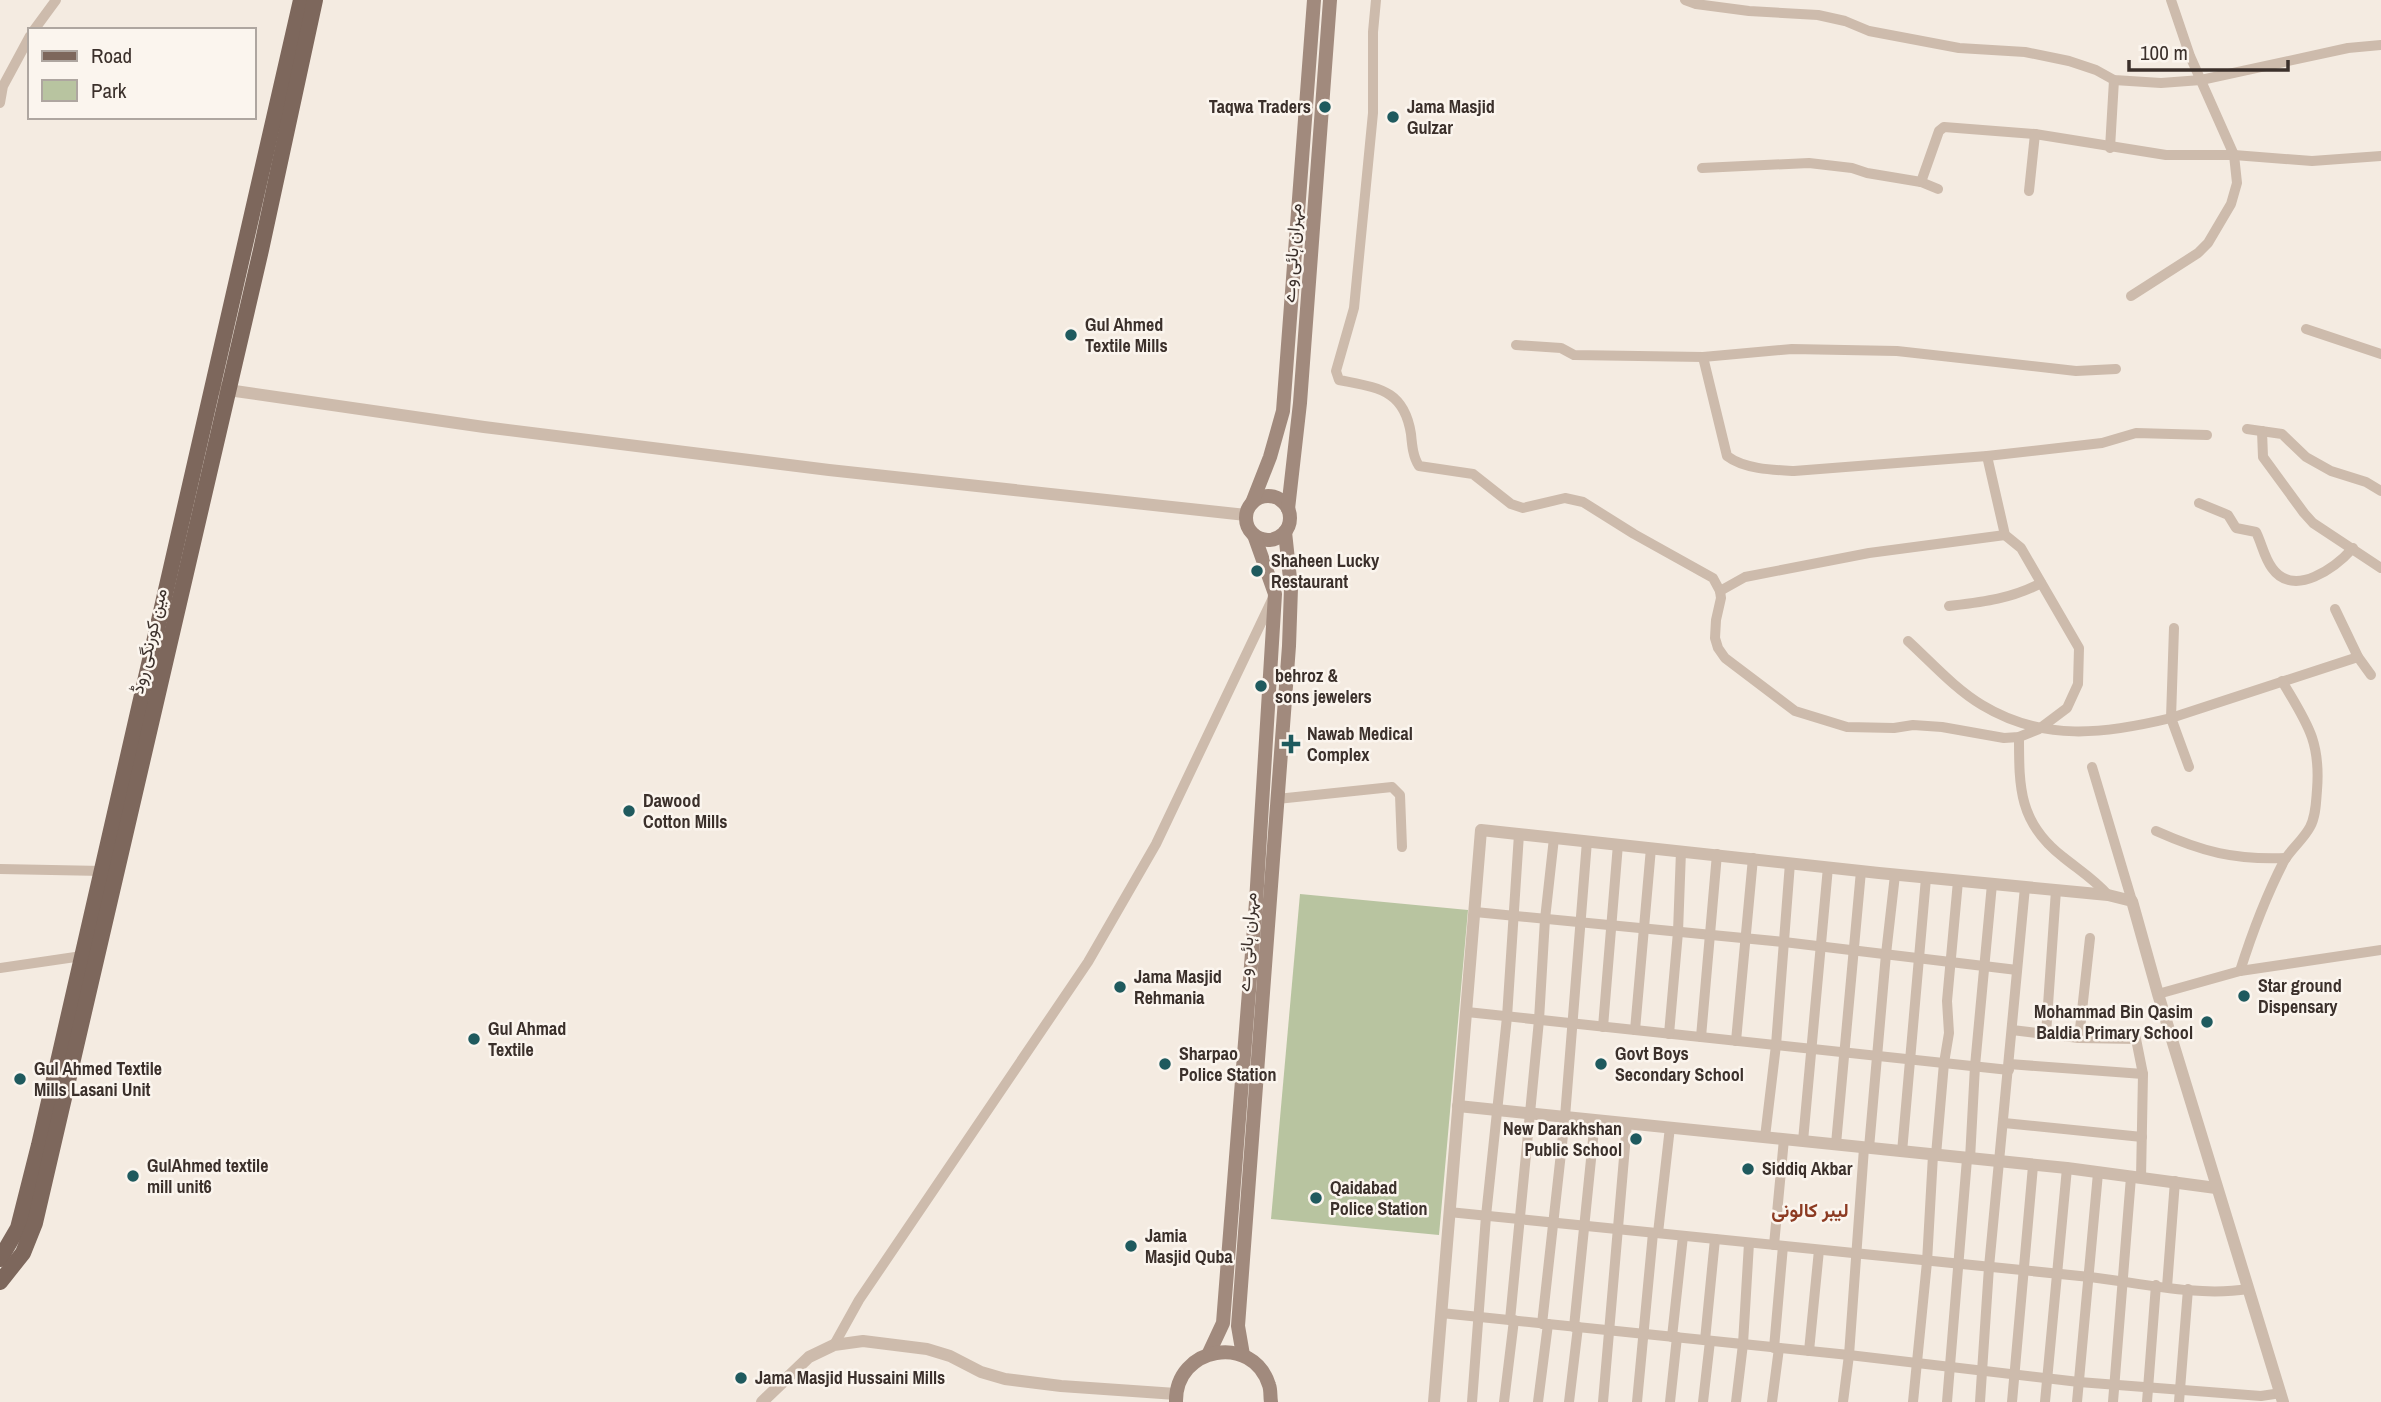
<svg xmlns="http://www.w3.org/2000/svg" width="2381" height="1402" font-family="'Archivo Narrow',Vazirmatn,sans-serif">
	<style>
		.green { fill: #b8c4a0 }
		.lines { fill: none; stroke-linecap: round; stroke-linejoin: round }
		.minor { stroke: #cdbbac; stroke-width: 10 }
		.tertiary { stroke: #cdbbac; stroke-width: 12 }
		.secondary { stroke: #a18a7d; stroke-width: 14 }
		.primary { stroke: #7d675c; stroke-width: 16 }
		.poi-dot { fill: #1f5a5e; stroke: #fbf5ee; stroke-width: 2.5 }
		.labels { text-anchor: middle; stroke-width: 5; stroke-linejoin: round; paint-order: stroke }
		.poi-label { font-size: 18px; font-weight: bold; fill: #3b302b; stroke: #fbf5ee; text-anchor: start }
		.street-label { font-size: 18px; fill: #3b302b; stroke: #fbf5ee }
		.neighbourhood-label { font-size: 19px; font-weight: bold; fill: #8c3b22; stroke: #fbf5ee }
	</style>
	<rect width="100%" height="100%" fill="#f4ebe1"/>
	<path class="green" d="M1300 894 1468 910 1439 1235 1271 1219Z"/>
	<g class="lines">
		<g class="minor">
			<path d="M1376 0 1373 32V113L1354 308 1336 371 1339 380C1378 388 1404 389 1411 434 1412 445 1413 457 1419 466L1473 474 1511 504 1523 508 1565 498 1583 502 1634 534 1713 578 1720 591 1721 598 1716 620 1715 638 1718 648 1725 658 1795 711 1847 727 1894 728 1913 725 1942 727 2004 738 2019 737 2039 729 2067 708 2078 684 2079 648 2021 548 2005 535 1987 456"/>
			<path d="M1685 0 1696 4 1749 11 1818 15 1845 21 1869 31 1959 48 2025 52 2069 61 2096 70 2114 80 2161 83 2201 80 2348 48 2381 45"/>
			<path d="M34 30 56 0"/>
			<path d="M0 103 3 86 30 36"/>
			<path d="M2110 148 2114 80"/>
			<path d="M1702 168 1809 163 1852 168 1867 173 1921 182 1938 189"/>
			<path d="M1921 182 1939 131 1944 127 2035 134 2166 155H2234L2312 161 2381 156"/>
			<path d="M2029 191 2035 134"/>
			<path d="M2131 296 2198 253 2208 243 2231 204 2237 183 2234 155 2190 56 2171 0"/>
			<path d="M2306 329 2381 354"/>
			<path d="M1516 345 1561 348 1574 355 1703 357 1792 349 1897 351 2076 371 2116 369"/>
			<path d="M1703 357 1727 456C1744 469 1773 470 1794 471L1987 456 2102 443 2136 433 2207 435"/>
			<path d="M2247 429 2282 434 2306 457 2331 471 2366 482 2381 491"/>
			<path d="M2262 431 2263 457 2304 513 2313 523 2381 568"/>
			<path d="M2199 503 2228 515 2236 528 2256 532C2262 544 2264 557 2272 568 2294 599 2336 567 2353 548"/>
			<path d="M1720 591 1745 577 1869 553 2005 535"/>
			<path d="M1949 606C1982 602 2011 599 2041 583"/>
			<path d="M2335 609 2358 657 2371 675"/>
			<path d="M2174 628 2171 718 2189 767"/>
			<path d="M1908 641C1931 662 1955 689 1982 705 2043 742 2105 734 2171 718L2358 657"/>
			<path d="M2019 737C2019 788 2019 823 2063 857 2079 870 2094 879 2108 895"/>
			<path d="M2092 767 2132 901"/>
			<path d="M1277 799 1392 787 1400 795 1402 847"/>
			<path d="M2156 831C2203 852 2234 860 2286 858"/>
			<path d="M0 869 103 871"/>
			<path d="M1475 912 1784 942 2017 970"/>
			<path d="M0 968 82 956"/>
			<path d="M2240 971C2252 933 2266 896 2284 861 2291 849 2303 840 2310 827 2316 816 2316 802 2317 790 2321 740 2306 722 2282 681"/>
			<path d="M2158 994 2240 971 2381 950"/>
			<path d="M1467 1012 2009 1070"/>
			<path d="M1603 1027 1618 844"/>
			<path d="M1635 1030 1651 848"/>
			<path d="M2012 1030 2079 1038 2136 1039 2143 1074 2141 1178"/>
			<path d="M1669 1034 1678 932 1681 851"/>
			<path d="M2046 1034 2056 890"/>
			<path d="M1701 1037 1717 854"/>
			<path d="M2079 1038 2090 938"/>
			<path d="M1736 1041 1753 858"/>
			<path d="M2009 1064 2143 1074"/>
			<path d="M2004 1123 2142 1137"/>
			<path d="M1765 1137 1776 1045 1790 863"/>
			<path d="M1803 1141 1828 867"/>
			<path d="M1836 1144 1861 871"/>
			<path d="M1869 1148 1886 954 1895 875"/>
			<path d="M1902 1152 1926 878"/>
			<path d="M1936 1155 1944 1063 1949 1033 1947 1001 1958 881"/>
			<path d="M1970 1159 1975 1066 1992 884"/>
			<path d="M1449 1212 2090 1277C2141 1283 2197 1297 2248 1289"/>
			<path d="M1658 1233 1670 1127"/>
			<path d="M1774 1245 1784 1139"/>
			<path d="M2167 1287 2175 1181"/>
			<path d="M1441 1313 1849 1355 2079 1382 2261 1396 2281 1393"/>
			<path d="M1510 1320 1539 1020 1545 919 1554 838"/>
			<path d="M1542 1324 1565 1117 1587 841"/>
			<path d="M1574 1327 1595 1120"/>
			<path d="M1672 1337 1683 1236"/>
			<path d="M1705 1340 1715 1239"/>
			<path d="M834 1345 859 1300 1088 962 1156 844 1272 600"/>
			<path d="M1774 1348 1783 1246"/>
			<path d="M1809 1351 1819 1250"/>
			<path d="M1472 1402 1486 1216 1507 1017 1519 834"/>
			<path d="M1504 1402 1514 1320"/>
			<path d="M1538 1402 1548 1324"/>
			<path d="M1569 1402 1578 1327"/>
			<path d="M1603 1402 1627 1123"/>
			<path d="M1637 1402 1653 1233"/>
			<path d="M1670 1402 1677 1337"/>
			<path d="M1703 1402 1710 1341"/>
			<path d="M1736 1402 1743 1344 1749 1243"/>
			<path d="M1772 1402 1779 1348"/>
			<path d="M1843 1402 1849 1355 1864 1148"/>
			<path d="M1913 1402 1927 1262 1933 1155"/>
			<path d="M1947 1402 1967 1159"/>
			<path d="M1980 1402 1989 1267 2025 887"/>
			<path d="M2012 1402 2033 1166"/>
			<path d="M2045 1402 2067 1168"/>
			<path d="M2077 1402 2098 1173"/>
			<path d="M2113 1402 2131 1177"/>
			<path d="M2147 1402 2156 1285"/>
			<path d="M2179 1402 2188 1289"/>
		</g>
		<g class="tertiary">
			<path d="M221 389 484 427 829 470 1246 515"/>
			<path d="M1458 1106 2067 1168 2216 1188"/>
			<path d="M762 1402 809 1357 834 1345 863 1341 927 1349 950 1356 981 1372 1005 1379 1061 1386 1176 1394"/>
			<path d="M1434 1402 1481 830 1879 873 2108 895 2132 901 2158 994 2283 1402"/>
		</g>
		<g class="secondary">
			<circle cx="1268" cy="518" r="22"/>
			<path d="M1252 503 1270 457 1283 411 1314 0"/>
			<path d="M1288 509 1300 403 1330 0"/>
			<path d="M1209 1353 1223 1323 1256 902 1275 594 1254 535"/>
			<path d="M1243 1355 1238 1326 1289 646 1291 588 1285 532"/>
			<path d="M1176 1402C1175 1346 1253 1333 1269 1385 1271 1390 1270 1397 1271 1402"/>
		</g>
		<g class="primary">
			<path d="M0 1259 18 1228 39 1145 301 0"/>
			<path d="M0 1282 23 1253 35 1223 261 250 315 0"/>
		</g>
	</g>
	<g class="poi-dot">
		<circle cx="1325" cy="107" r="7"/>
		<circle cx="1393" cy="117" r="7"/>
		<circle cx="1071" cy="335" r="7"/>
		<circle cx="1257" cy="571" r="7"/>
		<circle cx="1261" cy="686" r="7"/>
		<path d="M1287.5 733.5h7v7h7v7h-7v7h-7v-7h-7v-7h7z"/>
		<circle cx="629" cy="811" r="7"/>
		<circle cx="1120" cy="987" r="7"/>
		<circle cx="2244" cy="996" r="7"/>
		<circle cx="2207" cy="1022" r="7"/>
		<circle cx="474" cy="1039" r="7"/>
		<circle cx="1165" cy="1064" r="7"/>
		<circle cx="1601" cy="1064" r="7"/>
		<circle cx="20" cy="1079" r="7"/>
		<circle cx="1636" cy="1139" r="7"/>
		<circle cx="1748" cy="1169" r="7"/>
		<circle cx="133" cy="1176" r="7"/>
		<circle cx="1316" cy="1198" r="7"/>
		<circle cx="1131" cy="1246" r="7"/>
		<circle cx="741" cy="1378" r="7"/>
	</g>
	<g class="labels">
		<g class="poi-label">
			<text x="1311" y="113" text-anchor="end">Taqwa Traders</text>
			<text x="1407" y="113">Jama Masjid<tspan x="1407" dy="21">Gulzar</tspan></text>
			<text x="1085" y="331">Gul Ahmed<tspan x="1085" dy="21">Textile Mills</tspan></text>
			<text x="1271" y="567">Shaheen Lucky<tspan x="1271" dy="21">Restaurant</tspan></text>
			<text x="1275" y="682">behroz &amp;<tspan x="1275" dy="21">sons jewelers</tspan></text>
			<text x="1307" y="740">Nawab Medical<tspan x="1307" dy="21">Complex</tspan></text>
			<text x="643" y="807">Dawood<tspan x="643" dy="21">Cotton Mills</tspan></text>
			<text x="1134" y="983">Jama Masjid<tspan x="1134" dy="21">Rehmania</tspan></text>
			<text x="2258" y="992">Star ground<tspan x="2258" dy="21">Dispensary</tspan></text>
			<text x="2193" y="1018" text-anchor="end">Mohammad Bin Qasim<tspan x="2193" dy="21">Baldia Primary School</tspan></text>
			<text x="488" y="1035">Gul Ahmad<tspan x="488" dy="21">Textile</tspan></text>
			<text x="1179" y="1060">Sharpao<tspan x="1179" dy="21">Police Station</tspan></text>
			<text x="1615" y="1060">Govt Boys<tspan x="1615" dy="21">Secondary School</tspan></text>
			<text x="34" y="1075">Gul Ahmed Textile<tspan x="34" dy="21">Mills Lasani Unit</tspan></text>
			<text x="1622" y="1135" text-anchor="end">New Darakhshan<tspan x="1622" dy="21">Public School</tspan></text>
			<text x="147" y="1172">GulAhmed textile<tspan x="147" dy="21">mill unit6</tspan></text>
			<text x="1762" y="1175">Siddiq Akbar</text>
			<text x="1330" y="1194">Qaidabad<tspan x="1330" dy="21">Police Station</tspan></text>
			<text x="1145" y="1242">Jamia<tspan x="1145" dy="21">Masjid Quba</tspan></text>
			<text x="755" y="1384">Jama Masjid Hussaini Mills</text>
		</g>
		<g class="street-label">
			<text transform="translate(1292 253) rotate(-86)" y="6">مہران ہائی وے</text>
			<text transform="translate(149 641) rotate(-77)" y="6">مین کورنگی روڈ</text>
			<text transform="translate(1247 942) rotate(-86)" y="6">مہران ہائی وے</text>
		</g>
		<g class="neighbourhood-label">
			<text x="1810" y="1217">لیبر کالونی</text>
		</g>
	</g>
	<rect x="28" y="28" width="228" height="91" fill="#fbf5ee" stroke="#aea6a0" stroke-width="2"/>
	<rect x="42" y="51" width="35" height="10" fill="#7d675c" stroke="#aea6a0" stroke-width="2"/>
	<text x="91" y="63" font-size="21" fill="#3b302b">Road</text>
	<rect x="42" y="80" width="35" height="21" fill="#b8c4a0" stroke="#aea6a0" stroke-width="2"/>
	<text x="91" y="98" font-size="21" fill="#3b302b">Park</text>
	<path d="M2129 60v10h159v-10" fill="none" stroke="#3b302b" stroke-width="3.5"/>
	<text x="2140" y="60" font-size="21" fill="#3b302b" stroke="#fbf5ee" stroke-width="5" paint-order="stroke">100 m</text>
</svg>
